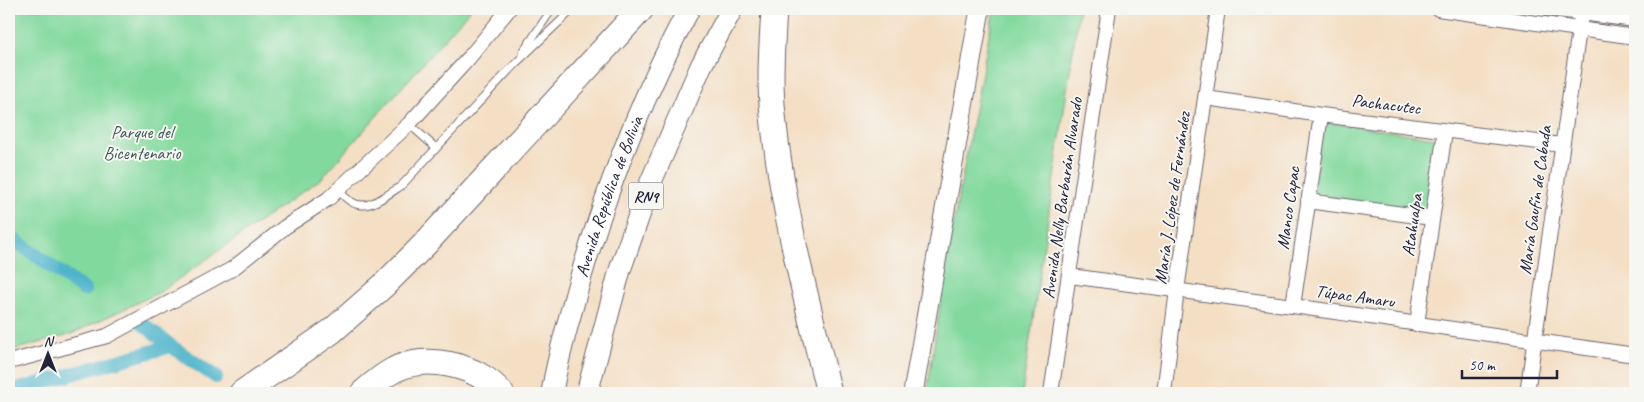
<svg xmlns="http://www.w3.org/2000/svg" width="1644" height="402" font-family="Caveat,sans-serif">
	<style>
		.green { fill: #82d99d; stroke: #527e6c }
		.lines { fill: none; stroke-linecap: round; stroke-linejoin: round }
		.canal { stroke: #4db4cb; stroke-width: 14 }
		.lane-casing { stroke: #6c646b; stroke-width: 9 }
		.street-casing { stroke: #6c646b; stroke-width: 16 }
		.secondary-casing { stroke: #6c646b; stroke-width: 21 }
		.primary-casing { stroke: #6c646b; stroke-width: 23 }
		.highway-casing { stroke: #6c646b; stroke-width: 27 }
		.lane { stroke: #fff; stroke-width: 7 }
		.street { stroke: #fff; stroke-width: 14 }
		.secondary { stroke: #fff; stroke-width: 19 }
		.primary { stroke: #fff; stroke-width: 21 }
		.highway { stroke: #fff; stroke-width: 25 }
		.labels { text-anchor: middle; stroke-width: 4; stroke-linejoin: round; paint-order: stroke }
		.shield { fill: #f6f6f2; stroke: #626272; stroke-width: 1 }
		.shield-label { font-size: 16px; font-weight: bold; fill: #22223b }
		.street-label { font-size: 18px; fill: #22223b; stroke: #f6f6f2 }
		.park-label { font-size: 18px; fill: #3f5958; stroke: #f6f6f2 }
	</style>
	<rect width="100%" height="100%" fill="#f6f6f2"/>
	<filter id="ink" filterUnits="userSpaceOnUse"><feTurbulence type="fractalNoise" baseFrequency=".02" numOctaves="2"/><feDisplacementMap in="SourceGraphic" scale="10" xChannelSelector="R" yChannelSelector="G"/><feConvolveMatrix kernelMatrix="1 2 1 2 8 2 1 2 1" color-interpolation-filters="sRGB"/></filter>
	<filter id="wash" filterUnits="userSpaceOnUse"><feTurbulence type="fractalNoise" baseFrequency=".0096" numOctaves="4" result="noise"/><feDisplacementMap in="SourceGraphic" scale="20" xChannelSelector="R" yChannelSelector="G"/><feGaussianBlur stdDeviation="1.12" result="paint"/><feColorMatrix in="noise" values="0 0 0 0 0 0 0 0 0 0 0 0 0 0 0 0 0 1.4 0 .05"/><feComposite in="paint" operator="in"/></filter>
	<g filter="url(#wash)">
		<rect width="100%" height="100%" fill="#f4dfc4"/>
		<g class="green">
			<path d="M9 9H471L322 178 160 292 69 335 9 351Z"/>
			<path d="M994 9H1079L1022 393H927L947 258Z"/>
			<path d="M1321 121 1435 138 1426 212 1313 195Z"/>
		</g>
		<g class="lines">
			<g class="canal">
				<path d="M9 236 84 290"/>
				<path d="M143 324 171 346 216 377"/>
				<path d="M9 392 171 346"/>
			</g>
		</g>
	</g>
	<g filter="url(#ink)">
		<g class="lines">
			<g class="lane-casing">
				<g id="lane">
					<path d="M523 52 552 9"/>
					<path d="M409 124 436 148"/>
					<path d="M339 190C359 218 378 201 401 186L515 64 573 9"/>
				</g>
			</g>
			<g class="street-casing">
				<g id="street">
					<path d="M1438 9 1635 37"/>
					<path d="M1550 9 1635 20"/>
					<path d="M1206 98 1321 115 1562 145"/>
					<path d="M1308 201 1432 218"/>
					<path d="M1070 276 1293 306 1635 355"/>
					<path d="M1293 306 1321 115"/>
					<path d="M1417 324 1445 131"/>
					<path d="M9 362 107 336 232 269 285 227 328 199 409 124 468 59 509 9"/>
					<path d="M1051 393 1109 9"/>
					<path d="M1164 393 1177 290 1218 9"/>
					<path d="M1527 393 1582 9"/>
				</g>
			</g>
			<g class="secondary-casing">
				<path id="secondary" d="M913 393 980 9"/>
			</g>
			<g class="primary-casing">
				<g id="primary">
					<path id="s1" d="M552 393C557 359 568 324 577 290 605 192 641 98 689 9"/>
					<path d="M587 393 620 270 650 184 701 66 732 9"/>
				</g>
			</g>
			<g class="highway-casing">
				<g id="highway">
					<path d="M774 9C772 44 769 80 773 115 782 209 807 301 829 393"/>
					<path d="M242 393 332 331 383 286 424 245 641 9"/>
					<path d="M363 393C372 385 382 376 394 370 426 353 478 365 501 393"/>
				</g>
			</g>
			<use href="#lane" class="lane"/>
			<use href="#street" class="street"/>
			<use href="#secondary" class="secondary"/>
			<use href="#primary" class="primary"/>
			<use href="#highway" class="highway"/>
		</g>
	</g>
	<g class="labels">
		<rect class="shield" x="628.5" y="182.5" width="35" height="27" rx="4"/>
		<g class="shield-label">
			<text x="646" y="202">RN9</text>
		</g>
		<g class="street-label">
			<text transform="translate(1386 104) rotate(7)" y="6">Pachacutec</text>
			<text dy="6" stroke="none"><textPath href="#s1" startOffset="205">Avenida República de Bolivia</textPath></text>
			<text transform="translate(1062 198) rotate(-82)" y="6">Avenida Nelly Barbarán Alvarado</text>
			<text transform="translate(1172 198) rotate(-82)" y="6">María J. López de Fernández</text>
			<text transform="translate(1535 200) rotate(-82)" y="6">María Gaufín de Cabada</text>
			<text transform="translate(1288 208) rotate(-82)" y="6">Manco Capac</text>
			<text transform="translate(1412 225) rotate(-82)" y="6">Atahualpa</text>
			<text transform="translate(1355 296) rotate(8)" y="6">Túpac Amaru</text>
		</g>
		<g class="park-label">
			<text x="142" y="138">Parque del<tspan x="142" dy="21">Bicentenario</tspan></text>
		</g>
	</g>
	<rect width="1644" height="402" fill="none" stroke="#f6f6f2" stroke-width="30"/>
	<g transform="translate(48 354)" stroke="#f6f6f2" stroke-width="4" paint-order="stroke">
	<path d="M0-4L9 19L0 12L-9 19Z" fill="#22223b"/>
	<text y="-8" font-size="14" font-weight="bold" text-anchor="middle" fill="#22223b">N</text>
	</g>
	<path d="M1462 370v8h95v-8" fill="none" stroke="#22223b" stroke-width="2.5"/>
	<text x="1469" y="370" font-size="15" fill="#22223b" stroke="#f6f6f2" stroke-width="4" paint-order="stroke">50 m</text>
</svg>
